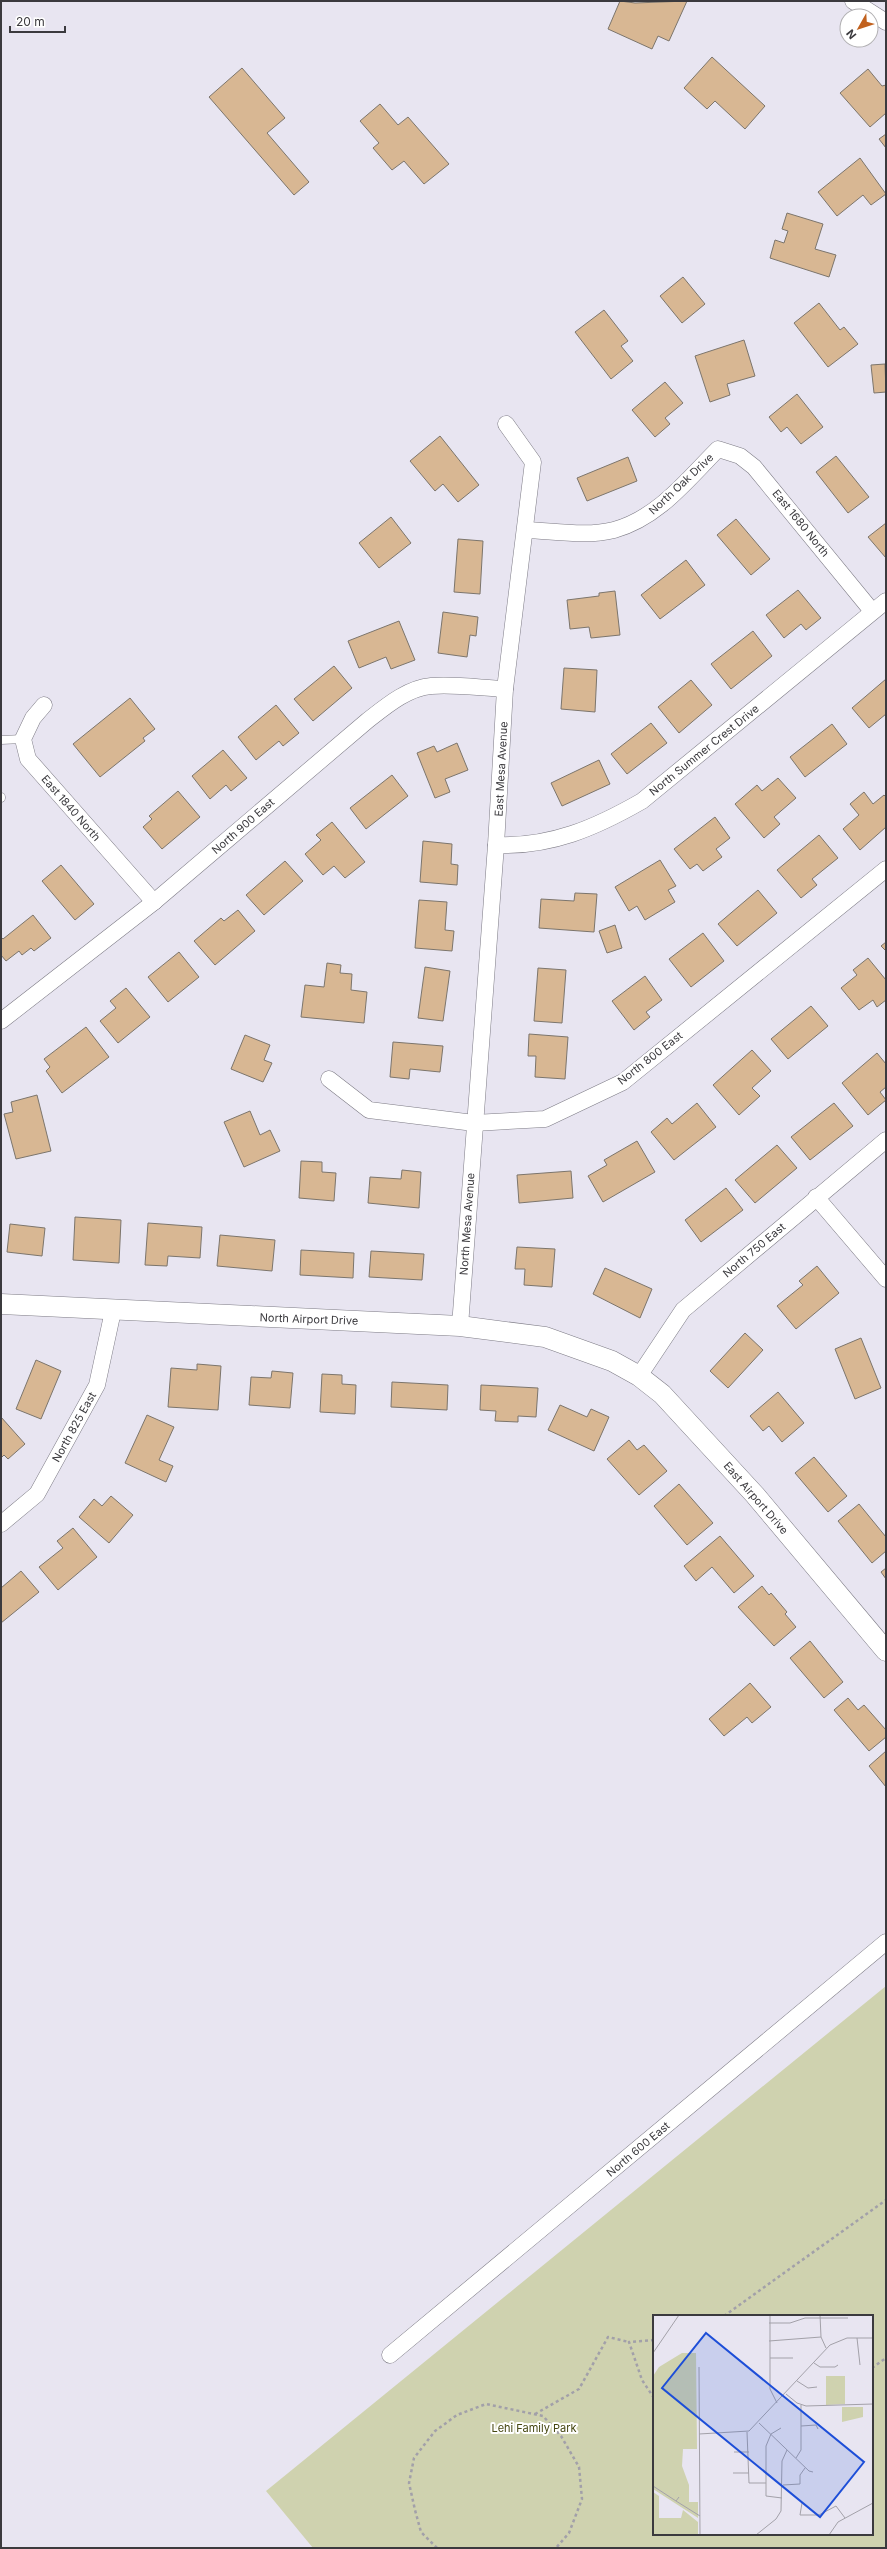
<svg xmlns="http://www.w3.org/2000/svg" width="887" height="2549" font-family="Inter,sans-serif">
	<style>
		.green { fill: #cfd2af; fill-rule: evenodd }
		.building { fill: #d8b793; stroke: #7c756c }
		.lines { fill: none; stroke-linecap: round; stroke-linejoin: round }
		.service-casing { stroke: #7d7b85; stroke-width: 9 }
		.minor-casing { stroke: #7d7b85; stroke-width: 17 }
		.tertiary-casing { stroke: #7d7b85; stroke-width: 21 }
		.path { stroke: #a2a0a9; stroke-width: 2.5; stroke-dasharray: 3 3; stroke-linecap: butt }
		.service { stroke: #fff; stroke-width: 8 }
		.minor { stroke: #fff; stroke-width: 16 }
		.tertiary { stroke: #fff; stroke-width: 20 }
		.labels { text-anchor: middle; stroke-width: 4; stroke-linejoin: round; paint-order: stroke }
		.street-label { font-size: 11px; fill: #3b3a3e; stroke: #fff }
		.park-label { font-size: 11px; fill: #464711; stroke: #fff }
		.inset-road { fill: none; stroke: #a3a1a9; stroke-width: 1 }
		.view { fill: #1d4ed8; fill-opacity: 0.15; stroke: #1d4ed8; stroke-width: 2 }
		.inset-edge { fill: none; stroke: #3b3a3e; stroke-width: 2 }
	</style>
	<rect width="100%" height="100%" fill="#e8e5f1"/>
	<path class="green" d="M886 1986V2548H313L266 2491ZM654 2316H872V2534H654Z"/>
	<g class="building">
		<path d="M620 1 635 3 687 1 669 41 658 36 652 49 608 29Z"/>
		<path d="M712 57 765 106 745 129 715 101 707 109 684 88Z"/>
		<path d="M242 68 285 118 267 133 309 182 294 195 209 97Z"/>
		<path d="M868 69 882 86 886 85V113L870 127 840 93Z"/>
		<path d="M380 104 398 125 408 117 449 164 424 184 404 161 392 170 373 148 379 143 360 121Z"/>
		<path d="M886 134V148L879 139Z"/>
		<path d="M860 158 886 194 871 205 863 195 837 216 818 192Z"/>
		<path d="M787 213 823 224 815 249 836 255 829 277 770 258 775 240 784 243 788 231 782 229Z"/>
		<path d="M683 277 705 304 682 323 660 296Z"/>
		<path d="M819 303 840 330 844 327 858 344 828 367 794 323Z"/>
		<path d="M604 310 628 341 621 346 633 361 611 379 575 332Z"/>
		<path d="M744 340 755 376 727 384 730 395 710 402 695 356Z"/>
		<path d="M885 364 886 392 874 393 871 365Z"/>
		<path d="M665 382 683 403 665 418 670 424 655 437 632 410Z"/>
		<path d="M797 394 823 427 801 444 787 427 781 432 769 417Z"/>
		<path d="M440 436 479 485 458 502 443 484 435 491 410 461Z"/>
		<path d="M836 456 869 497 848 513 816 472Z"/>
		<path d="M628 457 637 481 587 501 577 478Z"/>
		<path d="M391 517 411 543 379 568 359 543Z"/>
		<path d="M736 519 770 559 751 575 717 535Z"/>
		<path d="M886 523V558L868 537Z"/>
		<path d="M458 539 483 541 480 594 454 592Z"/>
		<path d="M686 560 705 585 660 619 641 595Z"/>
		<path d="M798 590 821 618 806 630 801 624 784 638 766 615Z"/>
		<path d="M615 591 620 635 591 638 589 627 570 629 567 600 599 596V593Z"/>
		<path d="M443 612 478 617 476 636 470 635 467 657 438 653Z"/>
		<path d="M399 621 415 660 391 669 386 657 359 668 348 641Z"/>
		<path d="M753 631 772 656 731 689 711 664Z"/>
		<path d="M334 666 352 688 313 721 294 699Z"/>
		<path d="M564 668 597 670 595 712 561 709Z"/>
		<path d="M886 679V714L869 728 852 708Z"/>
		<path d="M691 680 712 705 679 733 658 707Z"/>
		<path d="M130 698 155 729 143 738 145 741 100 777 73 744Z"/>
		<path d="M276 705 299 733 283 746 279 741 256 760 238 737Z"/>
		<path d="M651 723 667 743 627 774 611 754Z"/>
		<path d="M832 724 847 744 805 777 790 757Z"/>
		<path d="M457 743 468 770 445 779 450 792 435 798 417 753 434 746 437 752Z"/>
		<path d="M223 750 247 778 231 791 226 785 210 799 192 776Z"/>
		<path d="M599 760 610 784 562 806 551 783Z"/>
		<path d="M392 775 408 796 366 829 350 808Z"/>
		<path d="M778 778 796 798 774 817 780 824 764 838 735 804 757 785 762 791Z"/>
		<path d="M178 791 200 817 162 849 143 827 152 819 149 816Z"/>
		<path d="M864 792 873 804 884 795 886 797V827L860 850 843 829 859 815 850 804Z"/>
		<path d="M715 817 730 838 716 849 722 857 703 871 697 864 690 869 674 849Z"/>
		<path d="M332 822 365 862 345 878 334 866 323 875 305 854 321 840 316 835Z"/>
		<path d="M819 835 838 858 812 879 817 885 801 898 777 870Z"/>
		<path d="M423 841 452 844 451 864 458 865 457 885 420 882Z"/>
		<path d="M660 860 676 886 668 890 675 902 645 920 637 906 629 911 615 887Z"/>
		<path d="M285 861 303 881 264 915 246 895Z"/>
		<path d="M61 865 94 904 75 920 42 881Z"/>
		<path d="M758 890 777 913 737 946 718 924Z"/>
		<path d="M575 893 597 894 594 932 539 928 541 899 574 901Z"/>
		<path d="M419 900 447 902 445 930 454 931 452 951 415 948Z"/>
		<path d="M238 910 255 931 215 965 194 941 221 918 224 921Z"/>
		<path d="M33 915 51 938 34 951 31 948 22 955 19 951 6 961 1 955V937L3 939Z"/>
		<path d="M615 925 622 948 607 953 599 931Z"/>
		<path d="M703 933 724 961 691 987 669 959Z"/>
		<path d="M886 942V951L881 946Z"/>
		<path d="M179 952 199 977 168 1002 148 977Z"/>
		<path d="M868 958 886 980V1000L877 1007 873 1000 859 1010 841 988 857 975 853 970Z"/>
		<path d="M327 963 341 965 340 973 352 974 351 990 367 992 364 1023 301 1017 305 985 324 987Z"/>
		<path d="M425 967 450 971 443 1021 418 1018Z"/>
		<path d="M538 968 566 970 562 1023 534 1021Z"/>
		<path d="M645 976 662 1000 646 1012 650 1017 634 1030 612 1001Z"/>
		<path d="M126 988 150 1017 118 1043 100 1021 116 1008 110 1001Z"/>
		<path d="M811 1006 828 1026 788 1059 771 1039Z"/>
		<path d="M86 1027 109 1057 62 1093 46 1071 50 1067 44 1059Z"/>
		<path d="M529 1034 568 1037 565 1079 535 1077 536 1056H528Z"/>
		<path d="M245 1035 270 1045 264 1060 272 1063 263 1082 231 1069Z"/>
		<path d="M393 1042 443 1046 440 1072 410 1069 409 1079 390 1077Z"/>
		<path d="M752 1050 771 1071 752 1088 760 1096 739 1115 713 1085Z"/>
		<path d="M877 1053 886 1064V1087L880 1092 886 1100 868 1115 842 1083Z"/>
		<path d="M37 1095 51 1151 16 1159 4 1114 13 1112 11 1102Z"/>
		<path d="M697 1103 716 1127 674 1160 651 1132 667 1118 672 1124Z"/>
		<path d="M834 1103 853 1126 810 1160 791 1137Z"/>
		<path d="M250 1111 260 1135 270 1130 280 1151 244 1167 224 1122Z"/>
		<path d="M637 1141 655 1172 603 1202 588 1176 607 1165 604 1160Z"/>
		<path d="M777 1145 797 1168 755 1203 735 1180Z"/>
		<path d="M301 1161 322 1162V1172L336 1173 334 1201 299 1198Z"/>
		<path d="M402 1170 421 1172 419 1208 368 1203 370 1177 401 1179Z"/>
		<path d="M571 1171 573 1198 519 1203 517 1175Z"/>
		<path d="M726 1188 743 1210 701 1242 685 1220Z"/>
		<path d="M75 1217 121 1220 119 1263 73 1260Z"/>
		<path d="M148 1223 202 1227 200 1258 168 1256 167 1266 145 1265Z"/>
		<path d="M10 1224 45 1228 42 1256 7 1252Z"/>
		<path d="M220 1235 275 1240 272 1271 217 1266Z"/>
		<path d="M517 1247 555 1249 552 1287 524 1285 525 1269H515Z"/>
		<path d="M301 1250 354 1253 353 1278 300 1275Z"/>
		<path d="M371 1251 424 1254 422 1280 369 1277Z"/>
		<path d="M817 1266 839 1293 796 1329 777 1306 803 1285 799 1281Z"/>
		<path d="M605 1268 652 1289 640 1318 593 1294Z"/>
		<path d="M745 1333 763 1350 728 1388 710 1371Z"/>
		<path d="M861 1338 881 1388 855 1399 835 1349Z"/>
		<path d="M36 1360 61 1371 41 1419 16 1409Z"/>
		<path d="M197 1364 221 1366 218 1410 168 1407 171 1368 197 1370Z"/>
		<path d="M272 1371 293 1373 290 1408 249 1405 251 1377 271 1378Z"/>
		<path d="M322 1374 342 1375V1384L356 1385 355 1414 320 1412Z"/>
		<path d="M392 1382 448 1385 447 1410 391 1407Z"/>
		<path d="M481 1385 538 1388 536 1417 518 1416V1422L495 1421 496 1411 480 1410Z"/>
		<path d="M778 1392 804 1423 782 1442 769 1426 763 1431 750 1416Z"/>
		<path d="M560 1405 587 1417 591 1409 609 1417 594 1451 548 1430Z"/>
		<path d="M147 1415 174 1427 159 1460 173 1466 166 1482 125 1463Z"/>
		<path d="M1 1417 25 1444 8 1459 4 1455 1 1458Z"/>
		<path d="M629 1440 637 1450 644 1445 667 1471 639 1495 607 1459Z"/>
		<path d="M814 1457 847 1496 828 1512 795 1473Z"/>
		<path d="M679 1484 713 1523 687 1545 654 1506Z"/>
		<path d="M111 1496 133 1515 109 1543 79 1517 94 1499 102 1506Z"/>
		<path d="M859 1504 886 1537V1551L872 1563 838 1521Z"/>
		<path d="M73 1528 97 1557 58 1590 39 1567 63 1548 57 1541Z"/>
		<path d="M720 1536 754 1576 734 1593 712 1567 696 1581 684 1566Z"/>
		<path d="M886 1568V1579L881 1572Z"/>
		<path d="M21 1571 39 1592 1 1623V1588Z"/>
		<path d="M762 1586 769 1595 771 1593 787 1612 785 1614 796 1627 774 1646 738 1607Z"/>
		<path d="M810 1641 843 1682 824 1698 790 1658Z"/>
		<path d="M750 1683 771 1707 752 1723 747 1717 724 1736 709 1719Z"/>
		<path d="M848 1698 858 1710 864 1705 886 1730V1737L869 1751 834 1710Z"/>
		<path d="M886 1751V1787L869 1766Z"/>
	</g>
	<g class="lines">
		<g class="service-casing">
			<g id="service">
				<path d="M1 740 23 739"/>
				<path d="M1 797V798"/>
			</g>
		</g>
		<g class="minor-casing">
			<g id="minor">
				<path d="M853 1 886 22"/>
				<path d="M526 530C554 531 587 537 614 530 658 518 687 480 718 449L740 456 754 467 872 611"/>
				<path d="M44 705 33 718 23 739 28 759 154 902"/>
				<path d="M496 845C551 847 595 828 642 801L886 601"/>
				<path d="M1 1021 154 902 367 721C385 707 407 688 431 686 455 684 481 688 505 689"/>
				<path d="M329 1079 369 1110 474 1123 545 1119 623 1082 886 869"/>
				<path d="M816 1197 886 1279"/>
				<path d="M460 1326 496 845 505 689 533 462 506 424"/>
				<path d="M639 1376 683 1310 886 1140"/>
				<path d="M1 1524 37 1494 97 1385 113 1311"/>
				<path d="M390 2355 886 1942"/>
			</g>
		</g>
		<g class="tertiary-casing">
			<path id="tertiary" d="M1 1304 460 1326 545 1337 612 1361 639 1376 662 1394 755 1495 886 1651"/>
		</g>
		<g class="path">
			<path d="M724 2316 886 2200"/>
			<path d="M654 2340 629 2342 642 2380 654 2398"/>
			<path d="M872 2368 886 2358"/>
			<path d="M535 2414 579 2389 608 2337 629 2342"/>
			<path d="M437 2548 421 2532 415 2510 409 2483 414 2458 435 2431 457 2415 486 2404 543 2416 561 2436 579 2467 582 2499 569 2533 556 2548"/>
		</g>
		<use href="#service" class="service"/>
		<use href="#minor" class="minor"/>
		<use href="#tertiary" class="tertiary"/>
	</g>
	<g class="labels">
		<g class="street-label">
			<text transform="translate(681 484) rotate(-43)" y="4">North Oak Drive</text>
			<text transform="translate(801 523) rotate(51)" y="4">East 1680 North</text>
			<text transform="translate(704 750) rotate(-39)" y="4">North Summer Crest Drive</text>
			<text transform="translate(501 769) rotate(-87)" y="4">East Mesa Avenue</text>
			<text transform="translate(71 808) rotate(49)" y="4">East 1840 North</text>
			<text transform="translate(243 826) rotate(-41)" y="4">North 900 East</text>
			<text transform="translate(650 1058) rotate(-38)" y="4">North 800 East</text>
			<text transform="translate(467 1224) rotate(-86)" y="4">North Mesa Avenue</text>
			<text transform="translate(754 1250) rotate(-40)" y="4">North 750 East</text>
			<text transform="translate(309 1319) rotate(2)" y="4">North Airport Drive</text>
			<text transform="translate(74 1427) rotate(-61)" y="4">North 825 East</text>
			<text transform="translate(756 1498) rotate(49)" y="4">East Airport Drive</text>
			<text transform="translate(638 2149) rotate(-40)" y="4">North 600 East</text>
		</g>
		<g class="park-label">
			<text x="534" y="2432">Lehi Family Park</text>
		</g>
	</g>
	<g transform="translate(653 2315)">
		<rect width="220" height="220" fill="#e8e5f1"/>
		<path d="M29 38H43L44 134H30L29 151 36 170V187H45V203L0 174V61L6 52ZM173 61H192V89L173 90ZM189 92H210V102L189 107ZM0 177 6 181V203H28L30 195 45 207V220H0Z" fill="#cfd2af"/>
		<path class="inset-road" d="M117 0V74L124 88M167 0 168 22 173 33M116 8H137L152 3H195M204 23 207 50M116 26 168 22M0 38 26 0M117 43H140M161 48 167 52H182L185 50M46 52 47 220M144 66 155 73 164 72M133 79 144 88 153 91 220 89M106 108 156 156 160 157M148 111 163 110 165 114M128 113 118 119 113 131V181L129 183M94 117 96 168H113M46 119 96 116 177 30 194 23H220M81 137H96M143 143 148 135V90M80 158H96M130 170 147 169V160L152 153M0 171 23 186M26 182 23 186 47 201M149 188 147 200H166L183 191 192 203M103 220 123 204 128 196 129 146 134 135M176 220 185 207 220 188"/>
		<path class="view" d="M53 18 211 147 167 202 9 73Z"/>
		<rect width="220" height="220" class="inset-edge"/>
	</g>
	<rect width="887" height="2549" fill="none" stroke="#3b3a3e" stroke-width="4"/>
	<g transform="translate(859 28) rotate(231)"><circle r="19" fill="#ffffff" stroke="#b1b0b2"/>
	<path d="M0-3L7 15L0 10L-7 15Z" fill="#c1611e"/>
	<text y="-6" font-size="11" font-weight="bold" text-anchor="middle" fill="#3b3a3e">N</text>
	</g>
	<path d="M10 26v6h55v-6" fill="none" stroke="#3b3a3e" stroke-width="2"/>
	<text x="16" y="26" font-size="12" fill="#3b3a3e" stroke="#ffffff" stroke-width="3" paint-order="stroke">20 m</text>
</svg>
